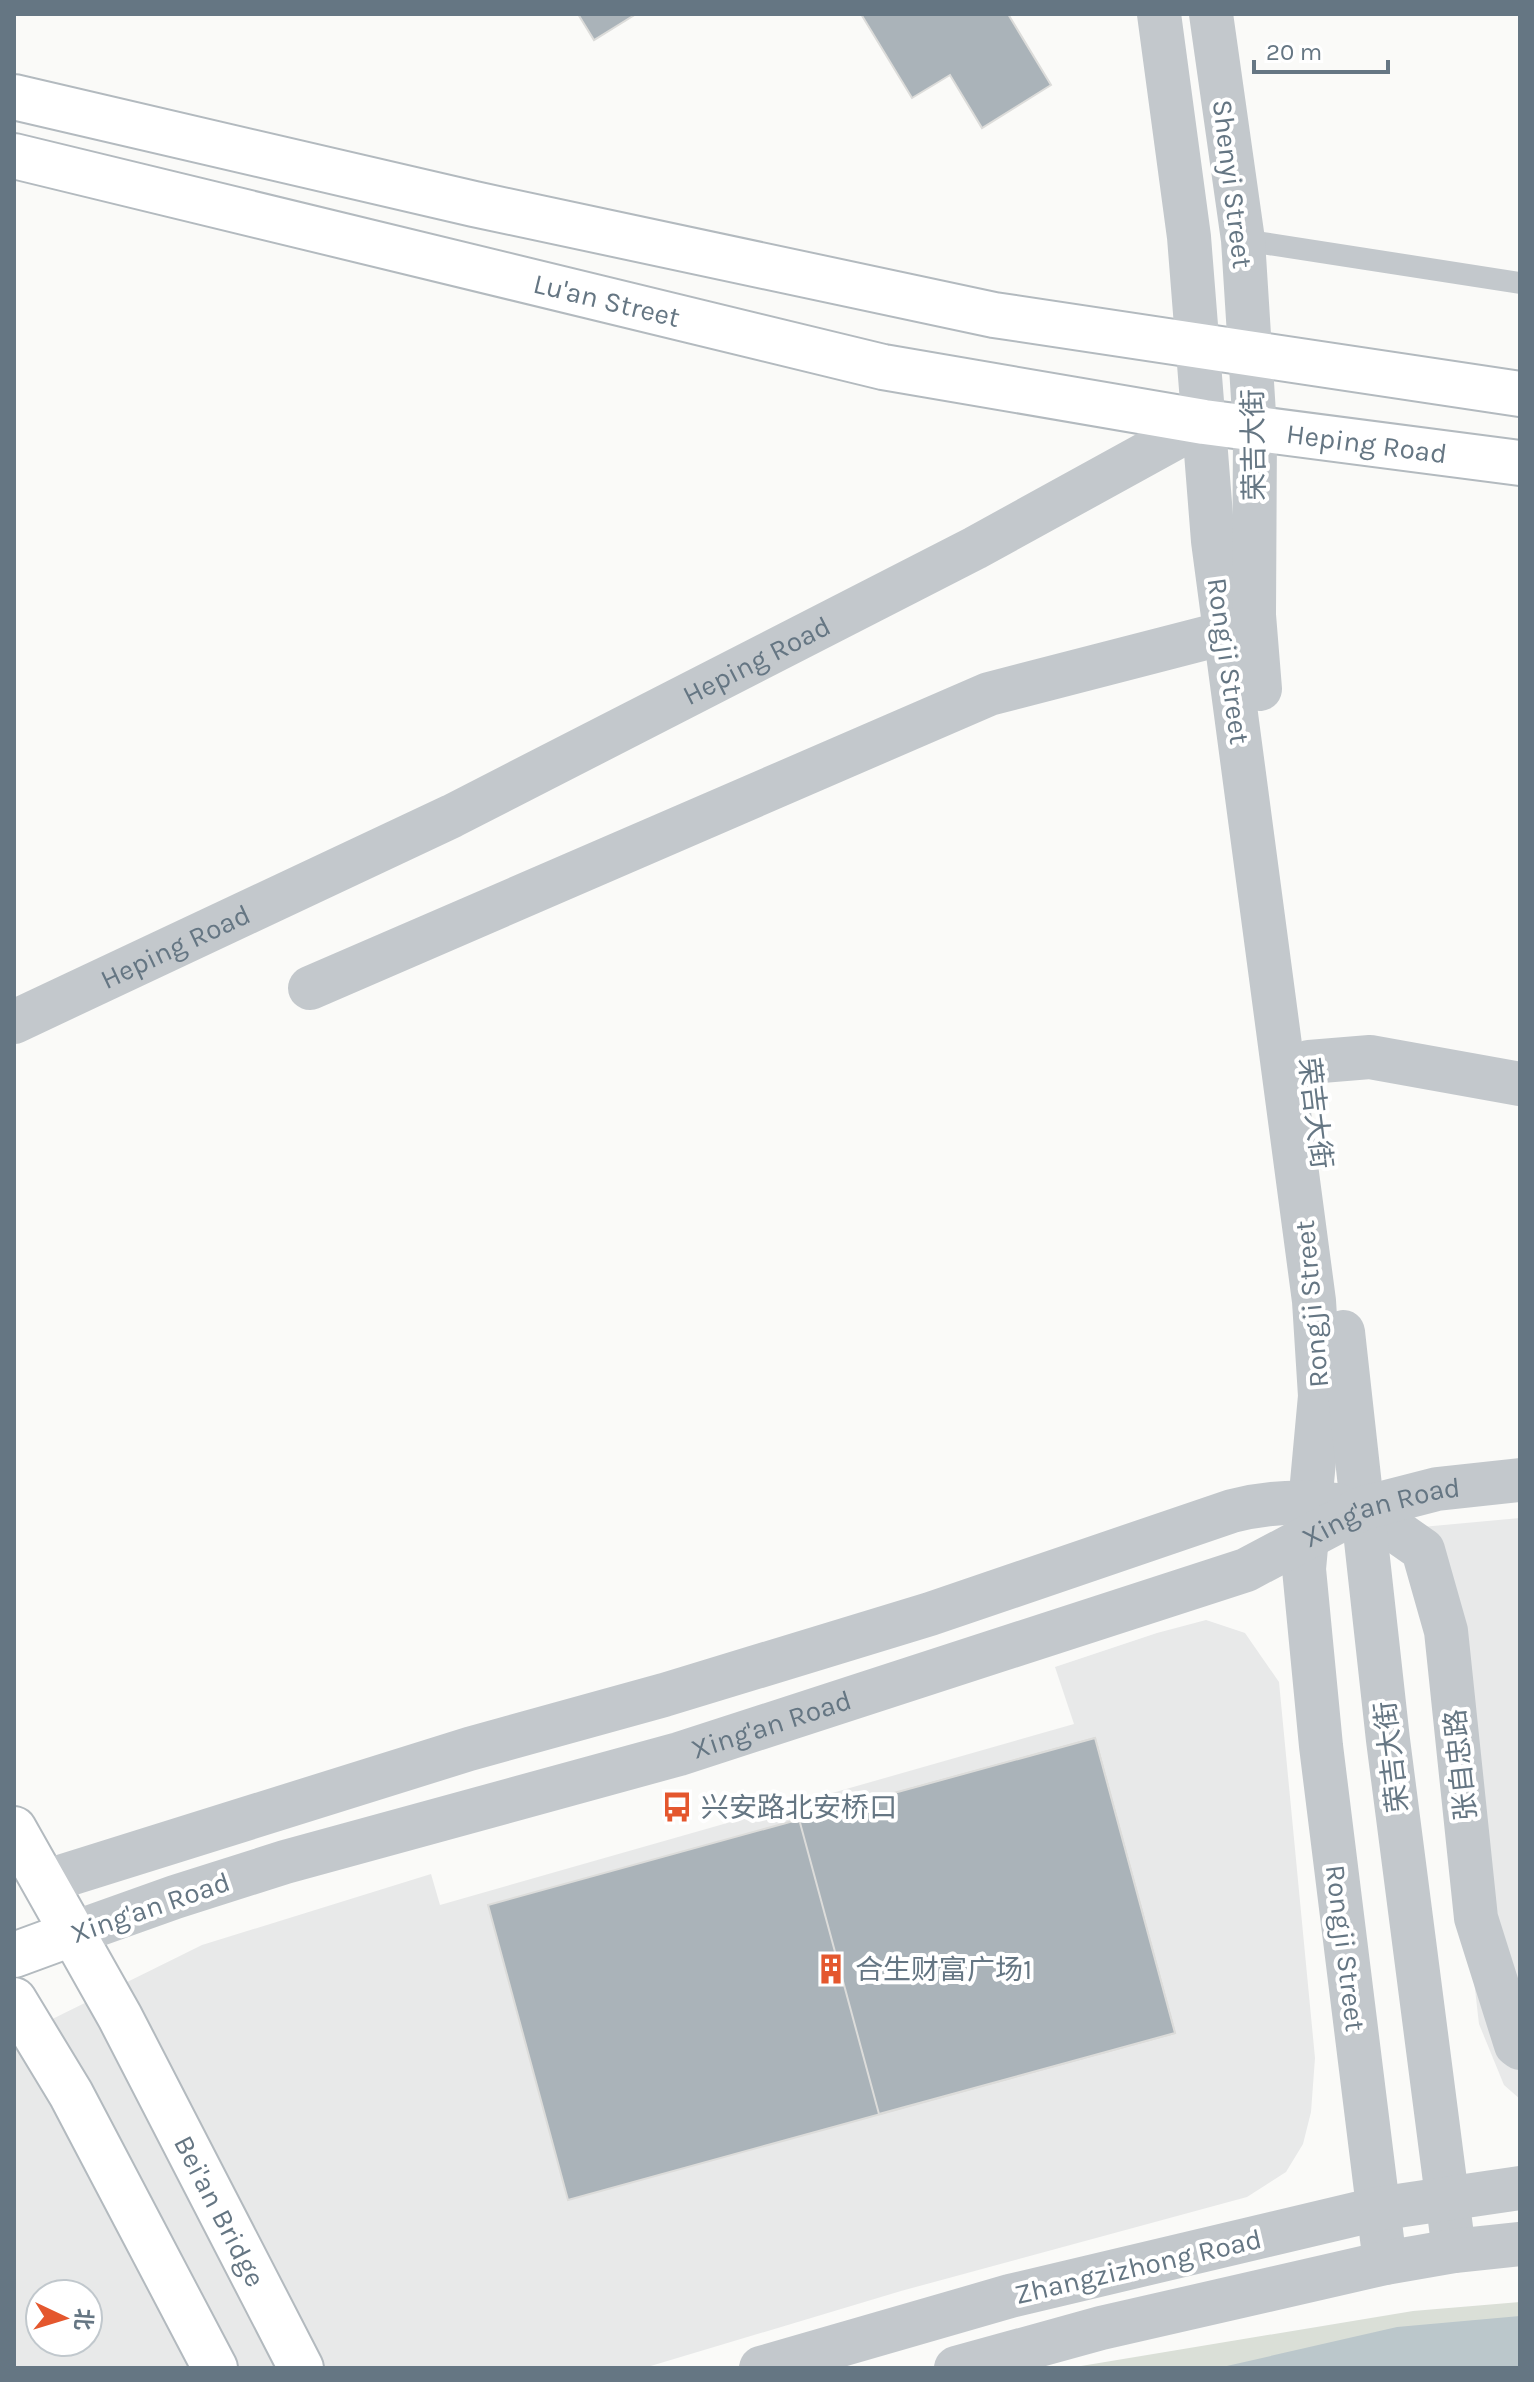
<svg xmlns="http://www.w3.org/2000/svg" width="1534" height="2382" font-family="Karla,'Noto Sans SC',sans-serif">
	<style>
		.built { fill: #e8e9e9; fill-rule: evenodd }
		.green { fill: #dadfd7 }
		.water { fill: #bbc7cb }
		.building { fill: #aab3b9; stroke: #dcdcda; stroke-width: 2 }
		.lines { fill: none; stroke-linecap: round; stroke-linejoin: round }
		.secondary-casing { stroke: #b3babf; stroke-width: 48 }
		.service { stroke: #c3c8cc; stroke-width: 22 }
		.minor { stroke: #c3c8cc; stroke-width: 44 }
		.tertiary { stroke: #c3c8cc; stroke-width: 44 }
		.secondary { stroke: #fff; stroke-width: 44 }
		.labels { text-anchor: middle; stroke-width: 8; stroke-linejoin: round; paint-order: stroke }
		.street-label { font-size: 28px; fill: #657683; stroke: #fff }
		.poi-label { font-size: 28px; fill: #657683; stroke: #fff; text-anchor: start }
	</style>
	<rect width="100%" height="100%" fill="#fafaf8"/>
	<g class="built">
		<path d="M1520 1518V2099L1504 2085 1479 2024 1422 1527Z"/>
		<path d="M1206 1620 1245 1633 1279 1682 1315 2058 1311 2112 1303 2144 1286 2172 1247 2197 901 2291 644 2368H14V2038L202 1945 431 1874 440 1905 1074 1724 1055 1667 1157 1633ZM40 2294H88V2342H40Z"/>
	</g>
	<path class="green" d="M1520 2302V2368H1069L1413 2311Z"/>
	<path class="water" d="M1520 2316V2368H1218L1397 2327Z"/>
	<g class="building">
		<path d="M578 14H636L594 40Z"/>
		<path d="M861 14H1008L1051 85 982 128 950 75 912 98Z"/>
		<path d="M1095 1738 1175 2033 568 2200 488 1905Z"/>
		<path d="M1095 1738 1175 2033 879 2114 799 1819Z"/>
	</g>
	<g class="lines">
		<g class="secondary-casing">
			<g id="secondary">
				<path d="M14 97 474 204 994 315 1520 394"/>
				<path id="s3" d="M14 156 883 367 1204 422 1520 463"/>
				<path id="s4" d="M14 1829 120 2017 301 2368"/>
				<path d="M14 1955 74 1933"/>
				<path d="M14 2000 71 2094 215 2368"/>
			</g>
		</g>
		<path class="service" d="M1243 240 1520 283"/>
		<g class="minor">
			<path d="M310 988 989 694 1225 633"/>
			<path id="s1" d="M14 1022 452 816 975 548 1204 422"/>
			<path d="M1309 1062 1370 1057 1520 1084"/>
			<path d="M1363 1508 1423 1550 1446 1631 1476 1918 1516 2045 1520 2048"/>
		</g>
		<g class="tertiary">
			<path d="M1159 14 1189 237 1213 541 1314 1301 1320 1396 1304 1569 1321 1746 1385 2263"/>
			<path d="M1211 14 1243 240 1255 430 1254 615 1260 689"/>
			<path d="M1343 1332 1388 1740 1454 2251"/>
			<path d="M44 1882 469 1749 664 1695 930 1614 1232 1511C1268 1502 1300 1500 1337 1505"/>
			<path id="s2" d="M74 1933 175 1897 285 1862 679 1754 1246 1570 1363 1508 1437 1489 1520 1480"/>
			<path d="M761 2368 1010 2296 1377 2209 1520 2188"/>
			<path d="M956 2368 1101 2328 1385 2263 1454 2251 1520 2244"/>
		</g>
		<use href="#secondary" class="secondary"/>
	</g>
	<defs>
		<g id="bus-bare" transform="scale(2.4)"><path d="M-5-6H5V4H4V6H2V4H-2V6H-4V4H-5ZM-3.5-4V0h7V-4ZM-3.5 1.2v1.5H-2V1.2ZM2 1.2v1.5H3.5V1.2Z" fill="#e4572e" stroke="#fff" stroke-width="2.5" paint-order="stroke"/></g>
		<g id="building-bare" transform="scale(2.4)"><path d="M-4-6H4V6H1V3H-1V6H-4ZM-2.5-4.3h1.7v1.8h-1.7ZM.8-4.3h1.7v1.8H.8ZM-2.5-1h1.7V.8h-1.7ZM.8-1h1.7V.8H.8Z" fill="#e4572e" stroke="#fff" stroke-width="2.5" paint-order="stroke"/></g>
	</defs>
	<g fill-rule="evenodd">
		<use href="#bus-bare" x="677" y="1807"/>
		<use href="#building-bare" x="831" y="1969"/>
	</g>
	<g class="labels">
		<g class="street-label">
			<text transform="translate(1233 184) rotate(83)" y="10">Shenyi Street</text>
			<text dy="10" stroke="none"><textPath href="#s3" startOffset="610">Lu'an Street</textPath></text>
			<text dy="10" stroke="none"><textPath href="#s3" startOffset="1384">Heping Road</textPath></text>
			<text transform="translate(1253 445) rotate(-91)" y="10">荣吉大街</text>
			<text dy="10" stroke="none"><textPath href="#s1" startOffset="826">Heping Road</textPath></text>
			<text transform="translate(1229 661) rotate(82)" y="10">Rongji Street</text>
			<text dy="10" stroke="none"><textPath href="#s1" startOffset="178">Heping Road</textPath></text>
			<text transform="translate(1316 1113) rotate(83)" y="10">荣吉大街</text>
			<text transform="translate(1311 1304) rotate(-95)" y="10">Rongji Street</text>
			<text dy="10" stroke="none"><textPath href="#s2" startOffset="1376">Xing'an Road</textPath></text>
			<text dy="10" stroke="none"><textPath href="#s2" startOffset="728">Xing'an Road</textPath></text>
			<text transform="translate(1391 1757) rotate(-97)" y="10">荣吉大街</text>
			<text transform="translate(1460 1765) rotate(-96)" y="10">张自忠路</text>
			<text transform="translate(150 1907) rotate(-19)" y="10">Xing'an Road</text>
			<text transform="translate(1346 1948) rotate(83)" y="10">Rongji Street</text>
			<text dy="10" stroke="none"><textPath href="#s4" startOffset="434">Bei'an Bridge</textPath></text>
			<text transform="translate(1138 2266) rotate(-13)" y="10">Zhangzizhong Road</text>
		</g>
		<g class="poi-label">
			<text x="701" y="1817">兴安路北安桥口</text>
			<text x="855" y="1979">合生财富广场1</text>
		</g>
	</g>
	<rect width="1534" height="2382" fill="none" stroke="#657683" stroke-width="32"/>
	<g transform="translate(64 2318) rotate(94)"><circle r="38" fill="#ffffff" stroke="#c1c8cd" stroke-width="2"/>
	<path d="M0-6L14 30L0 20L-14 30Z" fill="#e4572e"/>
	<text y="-12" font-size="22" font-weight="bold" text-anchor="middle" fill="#657683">北</text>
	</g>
	<path d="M1254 60v12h134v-12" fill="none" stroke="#657683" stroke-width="4"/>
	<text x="1266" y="60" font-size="24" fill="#657683" stroke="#ffffff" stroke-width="6" paint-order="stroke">20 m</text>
</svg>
